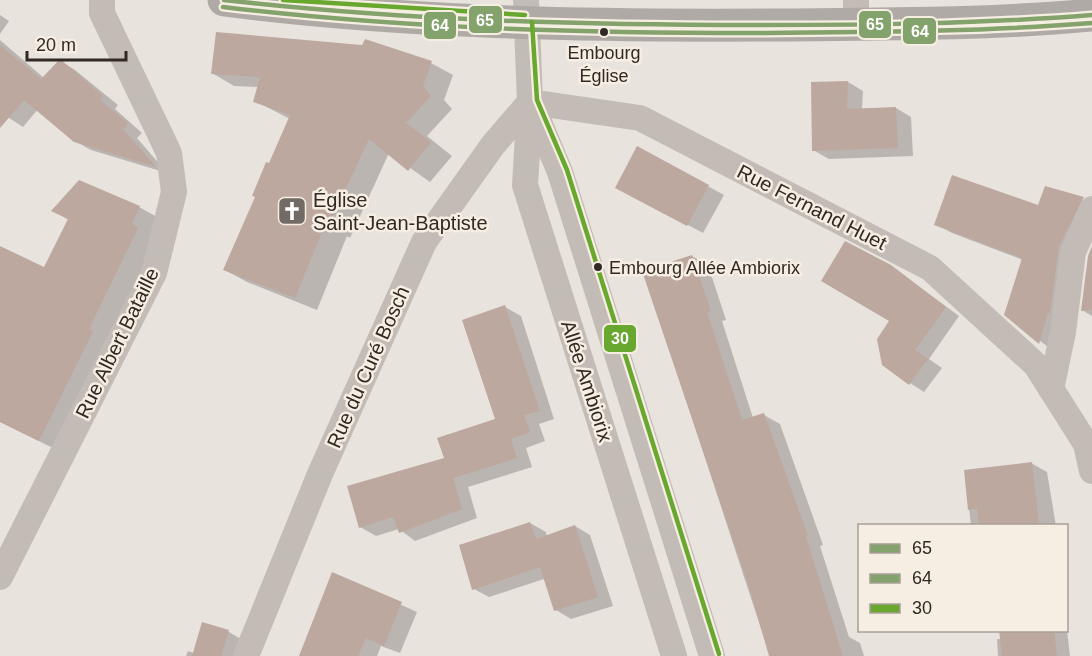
<svg xmlns="http://www.w3.org/2000/svg" width="1092" height="656" font-family="Arial,sans-serif">
	<style>
		.shadow { fill: #0003 }
		.building { fill: #bca89f }
		.lines { fill: none; stroke-linecap: round; stroke-linejoin: round }
		.street { stroke: #c2bbb6; stroke-width: 26 }
		.primary { stroke: #b0aaa6; stroke-width: 33 }
		.bus-1-casing { stroke: #f7eee3; stroke-width: 9 }
		.bus-2-casing { stroke: #f7eee3; stroke-width: 9 }
		.bus-3-casing { stroke: #f7eee3; stroke-width: 9 }
		.bus-1 { stroke: #83a26c; stroke-width: 4.5 }
		.bus-2 { stroke: #83a26c; stroke-width: 4.5 }
		.bus-3 { stroke: #69a82f; stroke-width: 4.5 }
		.bus-dot { fill: #322925; stroke: #f7eee3; stroke-width: 2 }
		.labels { text-anchor: middle; stroke-width: 5; stroke-linejoin: round; paint-order: stroke }
		.bus-label { font-size: 18px; fill: #322925; stroke: #f7eee3 }
		.poi-label { font-size: 20px; fill: #322925; stroke: #f7eee3; text-anchor: start }
		.street-label { font-size: 20px; fill: #322925; stroke: #f7eee3 }
		.line-badge { stroke: #f7eee3; stroke-width: 2 }
		.badge-label { font-size: 16px; text-anchor: middle; font-weight: bold; fill: #fff }
	</style>
	<rect width="100%" height="100%" fill="#e9e3dd"/>
	<g class="shadow">
		<path d="M0 15 9 21 0 34Z"/>
		<path d="M0 40 44 78 60 61 75 70 118 105 115 109 142 133 137 138 167 173 91 150 75 141 38 109 23 127 0 112Z"/>
		<path d="M431 63 453 75 444 100 452 109 427 136 452 156 430 182 389 153 350 238 347 236 317 310 247 282 225 270 290 119 255 101 259 87 234 86 212 73Z"/>
		<path d="M848 82 863 91 862 110 896 108 911 117 913 156 829 159 813 150Z"/>
		<path d="M638 148 724 195 703 233 633 196Z"/>
		<path d="M1073 195 1088 204 1055 352 1005 315 1023 260 952 233 936 224 1039 207Z"/>
		<path d="M139 207 159 218 157 241 59 451 0 422V248L45 269 69 220 54 211Z"/>
		<path d="M1092 250V316L1082 310Z"/>
		<path d="M692 256 708 265 726 320 722 321 753 418 764 415 780 424 823 545 820 546 849 637 860 643 864 656H770L644 272Z"/>
		<path d="M891 266 959 316 929 359 942 368 924 392 910 383 891 320Z"/>
		<path d="M505 307 521 316 554 419 539 424 545 441 526 448 532 467 468 487 477 518 415 541 399 529 376 536 360 527 497 420Z"/>
		<path d="M1031 463 1047 472 1056 526H971L965 472Z"/>
		<path d="M530 523 546 532 547 537 575 526 590 535 613 606 571 619 556 610 544 579 489 597 474 589Z"/>
		<path d="M333 574 417 612 400 653 381 646 377 656H306Z"/>
		<path d="M1066 621 1070 656H998L997 639H1001L1000 630H1066Z"/>
		<path d="M203 624 229 632 244 641 239 656H186L188 651 194 653Z"/>
	</g>
	<g class="building">
		<path d="M216 32 362 45 365 39 432 61 423 86 431 96 406 123 431 142 408 171 369 139 328 227 325 225 295 298 223 270 255 197 252 196 266 162 269 163 290 115 253 102 260 77 211 74Z"/>
		<path d="M0 45 41 79 60 59 103 96 100 100 128 123 123 129 156 167 74 142 24 100 0 128Z"/>
		<path d="M848 81 847 109 896 107 898 148 812 151 811 82Z"/>
		<path d="M637 146 709 185 687 226 615 188Z"/>
		<path d="M952 175 1038 205 1045 186 1084 197 1059 246 1050 313H1048L1039 344 1004 315 1022 258 934 225Z"/>
		<path d="M79 180 140 206 132 224 138 228 89 329 93 331 39 441 0 422V246L44 267 68 219 51 211Z"/>
		<path d="M845 241 891 265 946 307 915 350 928 359 909 385 882 365 877 339 889 321 821 281Z"/>
		<path d="M1092 246V310L1081 311 1088 256Z"/>
		<path d="M692 255 711 311 707 312 742 420 764 413 808 536 806 537 843 656H769L749 587 642 271Z"/>
		<path d="M505 305 540 411 524 415 530 432 511 439 517 458 453 478 462 509 399 533 393 517 359 528 347 486 444 458 437 438 495 419 462 320Z"/>
		<path d="M1032 462 1039 525H979L977 508 968 510 964 470Z"/>
		<path d="M530 522 536 539 575 525 598 597 554 611 540 567 472 590 459 545Z"/>
		<path d="M332 572 402 602 384 646 366 638 358 656H299Z"/>
		<path d="M202 622 229 630 221 656H192Z"/>
		<path d="M999 630H1054L1057 656H1002Z"/>
	</g>
	<g class="lines">
		<g class="street">
			<path d="M526 0 530 102 525 185 674 656"/>
			<path d="M856 0V24"/>
			<path d="M530 102 640 118 930 268 1036 365 1086 444 1092 471"/>
			<path d="M533 108 560 172 712 656"/>
			<path d="M1051 389 1063 332 1073 252 1092 209"/>
			<path d="M0 577 154 273 174 192 169 153 102 13V0"/>
			<path d="M246 656 320 474 424 242 493 145 530 102"/>
		</g>
		<path class="primary" d="M224 0C404 23 585 26 766 25 875 24 984 25 1092 15"/>
		<g class="bus-1-casing">
			<path id="bus-1" d="M224 0C400 20 576 25 753 25 866 25 979 24 1092 15"/>
		</g>
		<g class="bus-2-casing">
			<path id="bus-2" d="M223 7C399 28 575 33 752 33 866 32 979 32 1092 23"/>
		</g>
		<g class="bus-3-casing">
			<g id="bus-3">
				<path d="M283 0 525 15"/>
				<path d="M532 22 537 100 567 170 719 654"/>
			</g>
		</g>
		<use href="#bus-1" class="bus-1"/>
		<use href="#bus-2" class="bus-2"/>
		<use href="#bus-3" class="bus-3"/>
	</g>
	<defs>
		<g id="church-square" transform="scale(1.5)"><rect x="-9" y="-9" width="18" height="18" rx="4" fill="#726a65" stroke="#f7eee3"/><path d="M-1.2-6h2.4v3.5h3.3v2.4h-3.3V6h-2.4V-.1h-3.3v-2.4h3.3Z" fill="#fff"/></g>
	</defs>
	<g fill-rule="evenodd">
		<use href="#church-square" x="292" y="211"/>
	</g>
	<g class="bus-dot">
		<circle cx="604" cy="32" r="5"/>
		<circle cx="598" cy="267" r="5"/>
	</g>
	<g class="labels">
		<g class="bus-label">
			<text x="604" y="59">Embourg<tspan x="604" dy="23">Église</tspan></text>
			<text x="609" y="274" text-anchor="start">Embourg Allée Ambiorix</text>
		</g>
		<g class="poi-label">
			<text x="313" y="207">Église<tspan x="313" dy="23">Saint-Jean-Baptiste</tspan></text>
		</g>
		<g class="street-label">
			<text transform="translate(812 207) rotate(27)" y="7">Rue Fernand Huet</text>
			<text transform="translate(117 343) rotate(-64)" y="7">Rue Albert Bataille</text>
			<text transform="translate(368 367) rotate(-66)" y="7">Rue du Curé Bosch</text>
			<text transform="translate(587 381) rotate(72)" y="7">Allée Ambiorix</text>
		</g>
	</g>
	<g class="line-badge">
		<rect x="468" y="5" width="35" height="29" rx="6" fill="#83a26c"/>
		<rect x="858" y="10" width="34" height="29" rx="6" fill="#83a26c"/>
		<rect x="423" y="11" width="34" height="29" rx="6" fill="#83a26c"/>
		<rect x="902" y="17" width="35" height="28" rx="6" fill="#83a26c"/>
		<rect x="603" y="324" width="34" height="29" rx="6" fill="#69a82f"/>
	</g>
	<g class="badge-label">
		<text x="485" y="26">65</text>
		<text x="875" y="30">65</text>
		<text x="440" y="31">64</text>
		<text x="920" y="37">64</text>
		<text x="620" y="344">30</text>
	</g>
	<rect x="858" y="524" width="210" height="108" fill="#f7eee3" stroke="#a89f97" stroke-width="1.5"/>
	<rect x="870" y="544" width="30" height="9" fill="#83a26c" stroke="#a89f97" stroke-width="1.5"/>
	<text x="912" y="554" font-size="18" fill="#322925">65</text>
	<rect x="870" y="574" width="30" height="9" fill="#83a26c" stroke="#a89f97" stroke-width="1.5"/>
	<text x="912" y="584" font-size="18" fill="#322925">64</text>
	<rect x="870" y="604" width="30" height="9" fill="#69a82f" stroke="#a89f97" stroke-width="1.5"/>
	<text x="912" y="614" font-size="18" fill="#322925">30</text>
	<path d="M27 51v9h99v-9" fill="none" stroke="#322925" stroke-width="3"/>
	<text x="36" y="51" font-size="18" fill="#322925" stroke="#f7eee3" stroke-width="4.5" paint-order="stroke">20 m</text>
</svg>
